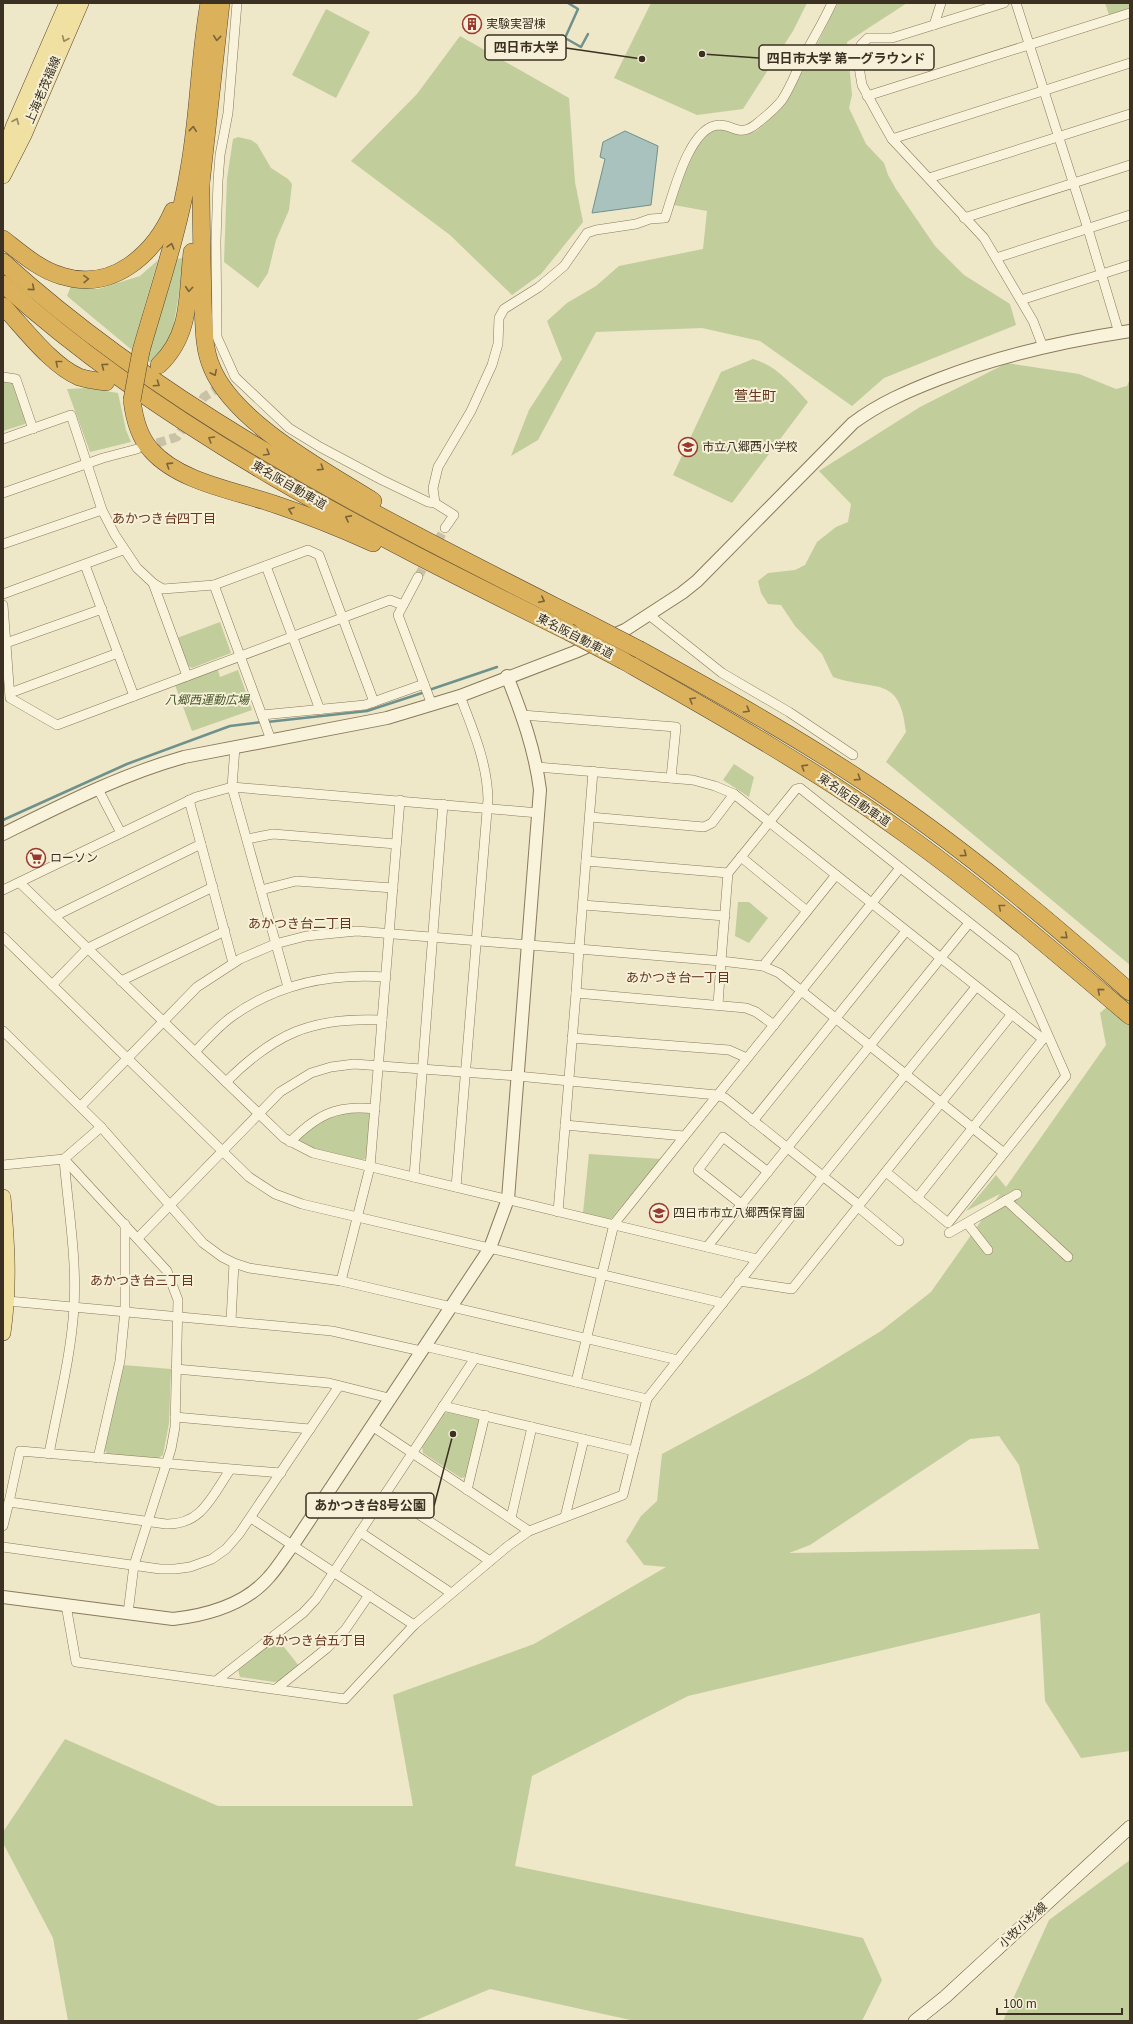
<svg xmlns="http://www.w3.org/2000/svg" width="1133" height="2024" font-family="Georgia,'Noto Sans JP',serif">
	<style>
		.green { fill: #c2cd9c; fill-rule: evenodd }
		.water { fill: #a9c2be; stroke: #6f918c }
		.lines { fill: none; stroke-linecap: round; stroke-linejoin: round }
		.stream { stroke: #6f918c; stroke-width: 2.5 }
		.minor-tunnel { stroke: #cac2a7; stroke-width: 9; stroke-dasharray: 9 4.5; stroke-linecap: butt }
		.minor-casing { stroke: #8a7a5d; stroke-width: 10 }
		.tertiary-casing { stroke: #8a7a5d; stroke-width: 14 }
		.secondary-casing { stroke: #6c5b40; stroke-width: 14 }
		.primary-casing { stroke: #584831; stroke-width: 16 }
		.motorway-casing { stroke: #584831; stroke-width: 18 }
		.minor { stroke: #f9f3dc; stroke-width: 9 }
		.tertiary { stroke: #f9f3dc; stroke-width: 12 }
		.secondary { stroke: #f9f3dc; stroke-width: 13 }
		.primary { stroke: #f0e0a2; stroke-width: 15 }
		.motorway { stroke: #dbb15c; stroke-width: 17 }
		.motorway-bridge-casing { stroke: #584831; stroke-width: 18; stroke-linecap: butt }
		.motorway-bridge { stroke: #dbb15c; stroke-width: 17 }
		.oneway { stroke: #7b6439 }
		.oneway2 { stroke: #968862 }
		.labels { text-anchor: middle; stroke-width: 4; stroke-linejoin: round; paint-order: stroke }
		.poi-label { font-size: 12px; fill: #3b3021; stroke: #f6f0d8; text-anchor: start }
		.street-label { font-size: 12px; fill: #3b3021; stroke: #f6f0d8 }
		.park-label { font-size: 12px; font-style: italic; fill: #465727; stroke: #f6f0d8 }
		.neighbourhood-label { font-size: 13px; fill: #673720; stroke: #f6f0d8 }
		.quarter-label { font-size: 14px; fill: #673720; stroke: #f6f0d8 }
		.leader { fill: none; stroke: #3b3021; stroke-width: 1.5 }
		.callout-dot { fill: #3b3021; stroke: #f6f0d8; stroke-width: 1.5 }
		.callout { fill: #f6f0d8; stroke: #3b3021; stroke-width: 1.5 }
		.callout-label { font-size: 13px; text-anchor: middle; font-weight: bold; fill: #3b3021 }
	</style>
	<rect width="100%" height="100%" fill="#eee7c8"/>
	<g class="green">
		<path d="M651 3H807L793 31 743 109 697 115 614 78Z"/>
		<path d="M838 3H907L847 42 852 95 849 108 866 144 884 163 888 175 896 189 935 246 964 275 1010 304 1016 325 884 378 852 406 760 341 702 328 596 332 538 440 511 456 529 410 562 359 547 321 567 303 596 286 619 266 703 249 707 211 674 205C681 185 695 123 725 130 738 133 747 139 759 129 794 98 816 44 838 3Z"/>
		<path d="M1105 3H1130V9L1109 15Z"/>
		<path d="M326 9 370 32 336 98 292 75Z"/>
		<path d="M460 36 569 98 575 182 583 222 541 274 512 295 450 235 351 161 417 94Z"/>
		<path d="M238 137 251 140 257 144 271 168 288 179 292 184 289 210 276 240 268 273 258 288 224 262 227 179 233 139Z"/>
		<path d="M182 258 184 265 171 340 151 362 146 361 177 259Z"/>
		<path d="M158 260 132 350 67 296 71 286 98 289 140 276Z"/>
		<path d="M753 359C777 366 791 384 808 402L732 503 673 475 721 372Z"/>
		<path d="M1007 363 1079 374 1116 389 1127 386 1130 379V965L886 762 906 732C900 674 876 692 833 677L822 654 795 626 781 605 768 604 761 593 758 581 768 573 795 570 805 565 817 542 836 527 848 522 851 504 819 471 920 407Z"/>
		<path d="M3 381 13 383 27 421 25 424 3 431Z"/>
		<path d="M87 388 118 393 126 430 131 442 90 452 67 389Z"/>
		<path d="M220 622 231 653 192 668 187 665 177 638Z"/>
		<path d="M218 670 220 677 238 670 252 710 192 731 175 685Z"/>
		<path d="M734 764 754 777 749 797 723 780Z"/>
		<path d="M738 902H749L768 918 749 943 735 936Z"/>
		<path d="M1130 992V1751L1081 1758 1045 1701 1040 1613 688 1696 532 1776 515 1866 863 1938 882 1980 862 2021H635L490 1989 414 2021H68L53 1938 3 1843V1832L65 1739 218 1806H413L393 1695 534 1644 666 1567 644 1565 626 1541 641 1516 657 1501 662 1454 811 1374 881 1331 931 1292 1000 1194 966 1211 996 1175 1006 1187 1106 1045 1100 1013 1117 998ZM999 1436 1019 1465 1039 1549 789 1553 810 1545 970 1439Z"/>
		<path d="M367 1112 370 1115 366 1158 363 1160 317 1150 300 1143 299 1138C326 1115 331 1113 367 1112Z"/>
		<path d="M589 1154 661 1159 610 1220 583 1213Z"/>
		<path d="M123 1365 171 1369 169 1423 163 1455 157 1459 109 1455 104 1450Z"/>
		<path d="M452 1410 477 1416 480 1423 466 1477 461 1478 423 1453 422 1446 442 1414Z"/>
		<path d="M277 1638 299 1666 282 1680 274 1682 240 1677 238 1670Z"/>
		<path d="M1130 1860V2021H1003L1049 1920Z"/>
	</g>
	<path class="water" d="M625 131 658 146 651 205 592 213 605 159 600 157 603 142Z"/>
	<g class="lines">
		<g class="stream">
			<path d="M568 3 578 9 565 38 581 47 588 34"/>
			<path d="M429 690 497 667"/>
			<path d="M267 722 367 711 425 692"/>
			<path d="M3 820 127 764 230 726 262 722"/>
		</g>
		<g class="minor-tunnel">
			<path d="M195 411 204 397 229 381"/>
			<path d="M144 447 177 437 188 421"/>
			<path d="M418 577 445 528"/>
		</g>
		<g class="minor-casing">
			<g id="minor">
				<path d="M237 3 228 113 220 155 218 181 216 241 217 337 235 377 289 428 320 447 382 480 428 502 435 503 454 515 445 528"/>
				<path d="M1004 3 892 38H868L861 45 859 67 862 85 880 118 892 139 984 238 1033 321 1043 347"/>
				<path d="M1016 3 1088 229 1119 333"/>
				<path d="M934 25 941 3"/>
				<path d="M867 96 1130 13"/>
				<path d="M892 139 1130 63"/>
				<path d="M929 178 1130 114"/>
				<path d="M964 218 1130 165"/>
				<path d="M996 258 1130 215"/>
				<path d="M1021 300 1130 265"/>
				<path d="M3 377 16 379 33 429"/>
				<path d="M3 439 71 415 102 510 115 535 137 568 153 583 163 589 214 585 308 550 319 555 374 702"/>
				<path d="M3 493 103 458 137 449"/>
				<path d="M435 503 433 488 438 467 471 411 492 365 498 344 499 318 504 309 539 287 564 266 587 233 596 230 636 224 650 219 665 218C673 195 689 126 719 125 734 125 739 137 755 125 764 118 775 109 782 100 790 88 795 75 801 62 811 42 823 23 832 3"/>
				<path d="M3 544 102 510"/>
				<path d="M85 565 134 696"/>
				<path d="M266 566 320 710"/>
				<path d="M418 577 398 615 432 705"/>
				<path d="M153 583 187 676"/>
				<path d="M214 585 271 740"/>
				<path d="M3 594 123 550"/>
				<path d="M3 605 10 698 57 725 390 600 403 605"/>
				<path d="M649 615 722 673 789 712 853 755"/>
				<path d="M6 643 102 609"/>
				<path d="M10 693 118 653"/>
				<path d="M262 715 365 705 424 684"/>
				<path d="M522 715 676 727 671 778"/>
				<path d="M235 747 232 787 288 987"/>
				<path d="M537 767 693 780 715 786 734 794 1043 1039"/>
				<path d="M98 789 121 833"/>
				<path d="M189 800 233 963"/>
				<path d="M590 817 704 827 712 823 734 794"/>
				<path d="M247 839 273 834 396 844"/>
				<path d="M741 857 807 911"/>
				<path d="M586 861 728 873"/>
				<path d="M20 883 284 1138 313 1153 757 1259"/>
				<path d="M3 890 196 797 232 787 539 813"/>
				<path d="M261 890 296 881 393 888"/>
				<path d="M583 905 725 916"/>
				<path d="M55 916 201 844"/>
				<path d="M3 937 249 1177 275 1194 302 1204 723 1303"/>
				<path d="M763 966 836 875"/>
				<path d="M121 981 225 931"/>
				<path d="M52 985 88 948 213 887"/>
				<path d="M718 1005 721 961 579 949 576 993 746 1008 756 1012 774 1025"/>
				<path d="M3 1031 101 1127 203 1243 222 1257 234 1263 249 1268 341 1281 678 1360"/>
				<path d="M572 1038 729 1050 747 1058"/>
				<path d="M195 1052C206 1040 217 1028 230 1018 276 984 330 973 386 977"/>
				<path d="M226 1082C275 1033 312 1017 382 1020"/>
				<path d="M81 1106 197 987 240 959 275 944 306 936 357 931 579 949 593 771"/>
				<path d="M753 1121 906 931"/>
				<path d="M565 1125 684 1136"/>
				<path d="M290 1142C316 1116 336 1104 375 1109"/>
				<path d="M64 1159 167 1271 178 1300 175 1427 171 1449 134 1565 128 1613"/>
				<path d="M3 1165 64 1159 101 1127"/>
				<path d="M886 1172 948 1223 1066 1076 1014 958 800 788 796 789 728 873 721 961 763 966 779 973 1004 1153"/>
				<path d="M414 1177 443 804"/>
				<path d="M456 1187 488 799C487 762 473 730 460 696"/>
				<path d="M917 1198 1043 1039 1048 1037"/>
				<path d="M1006 1200 1068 1257"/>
				<path d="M741 1204 698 1170 723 1137 768 1172"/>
				<path d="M858 1207 899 1241"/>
				<path d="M558 1212 576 993"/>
				<path d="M967 1223 988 1250"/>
				<path d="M949 1233 1017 1194"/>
				<path d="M138 1238 280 1092 311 1073 331 1067 354 1064 517 1076 717 1095 725 1098 859 1205"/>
				<path d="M707 1247 969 923"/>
				<path d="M341 1281 370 1167 400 800"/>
				<path d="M739 1281 792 1289 1012 1014"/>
				<path d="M8 1301 332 1331 421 1351"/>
				<path d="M231 1321 234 1263"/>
				<path d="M424 1346 647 1399"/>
				<path d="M176 1369 329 1383 389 1398"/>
				<path d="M576 1382 614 1224 900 868"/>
				<path d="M443 1406 634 1451"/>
				<path d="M175 1417 310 1429"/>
				<path d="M372 1426 529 1531"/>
				<path d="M49 1454C58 1405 71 1357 74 1307 77 1258 68 1208 64 1159"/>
				<path d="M98 1458 120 1361 125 1311V1224"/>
				<path d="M467 1490 485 1415"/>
				<path d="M386 1493 490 1561"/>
				<path d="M9 1502 20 1451 281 1473"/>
				<path d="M565 1517 584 1439"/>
				<path d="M251 1518 414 1625"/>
				<path d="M511 1518 532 1427"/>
				<path d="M3 1526 9 1502 166 1524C202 1525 212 1496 230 1470"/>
				<path d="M360 1532 451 1593"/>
				<path d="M3 1547 160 1569H175L190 1567 212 1559 226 1549 239 1534 339 1386"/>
				<path d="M66 1605 76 1662 345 1699 414 1625 508 1546 529 1531 623 1495 647 1399 823 1176 976 987"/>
				<path d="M216 1681 303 1613 316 1599 475 1358"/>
				<path d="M276 1689 327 1648 345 1630 369 1595"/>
			</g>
		</g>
		<g class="tertiary-casing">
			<g id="tertiary">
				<path d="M3 834C62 805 120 775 184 757L387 718 460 696 575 652 625 630 682 593 697 581 853 423C880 403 908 391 939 379 1001 355 1064 341 1130 331"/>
				<path d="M3 1597 173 1619C208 1615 245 1605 269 1577 278 1567 285 1555 293 1545L490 1248 508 1199 540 790C535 750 522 714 507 676"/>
			</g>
		</g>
		<g class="secondary-casing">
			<path id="secondary" d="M915 2021 945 1997 1130 1827"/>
		</g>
		<g class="primary-casing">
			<g id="primary">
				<path d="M3 157 13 127 67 3"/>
				<path d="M3 176 24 135 81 3"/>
				<path d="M3 1197C7 1244 10 1285 3 1333"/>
			</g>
		</g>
		<g class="motorway-casing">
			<g id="motorway">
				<path d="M201 181C201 221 202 262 203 302 204 324 203 348 212 368 235 423 324 470 373 501"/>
				<path d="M200 192 221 3"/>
				<path d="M3 239C21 253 40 270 62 276 113 292 154 254 173 211"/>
				<path d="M3 262C173 416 379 517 582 620"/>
				<path d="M3 284C168 433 371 534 569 632"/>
				<path d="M3 306C24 328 51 365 79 377 88 380 97 381 106 382"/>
				<path d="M141 351C158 291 179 231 189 169 199 114 199 58 209 3"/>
				<path d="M159 365C192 334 187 293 192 252"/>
				<path d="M132 400C134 417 139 437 151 450 180 483 238 491 277 505 310 516 342 529 373 543"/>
				<path d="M640 650C722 695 804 741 882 794 969 853 1051 922 1130 992"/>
				<path d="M624 661C719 715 815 769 905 834 983 890 1056 953 1130 1016"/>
			</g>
		</g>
		<use href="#minor" class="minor"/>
		<use href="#tertiary" class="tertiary"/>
		<use href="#secondary" class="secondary"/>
		<use href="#primary" class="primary"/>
		<use href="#motorway" class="motorway"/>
		<g class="motorway-bridge-casing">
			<g id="motorway-bridge">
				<path d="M132 400 141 351"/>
				<path d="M582 620 640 650"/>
				<path d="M569 632 624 661"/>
			</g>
		</g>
		<use href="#motorway-bridge" class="motorway-bridge"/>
	</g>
	<defs><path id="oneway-chevron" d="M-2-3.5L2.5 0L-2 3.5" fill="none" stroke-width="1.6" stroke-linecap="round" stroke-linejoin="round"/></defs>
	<g class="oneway">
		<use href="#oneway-chevron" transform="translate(217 38) rotate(96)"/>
		<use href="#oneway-chevron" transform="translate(193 129) rotate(-84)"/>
		<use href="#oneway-chevron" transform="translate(171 246) rotate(-74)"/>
		<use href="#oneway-chevron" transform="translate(86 279) rotate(-1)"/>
		<use href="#oneway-chevron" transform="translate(32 288) rotate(40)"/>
		<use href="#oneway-chevron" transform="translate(189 289) rotate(95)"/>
		<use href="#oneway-chevron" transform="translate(58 363) rotate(-141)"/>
		<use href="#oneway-chevron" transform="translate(104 366) rotate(-143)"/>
		<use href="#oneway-chevron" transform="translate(214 373) rotate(64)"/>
		<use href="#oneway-chevron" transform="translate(157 384) rotate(34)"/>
		<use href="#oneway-chevron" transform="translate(211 439) rotate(-149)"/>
		<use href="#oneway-chevron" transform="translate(267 453) rotate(30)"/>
		<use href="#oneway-chevron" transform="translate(169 465) rotate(-147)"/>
		<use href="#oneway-chevron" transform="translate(321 468) rotate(32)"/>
		<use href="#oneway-chevron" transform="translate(291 510) rotate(-160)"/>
		<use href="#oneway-chevron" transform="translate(348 518) rotate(-152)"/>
		<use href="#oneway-chevron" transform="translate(542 600) rotate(27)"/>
		<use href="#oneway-chevron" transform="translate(692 700) rotate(-150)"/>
		<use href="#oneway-chevron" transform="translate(747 710) rotate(30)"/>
		<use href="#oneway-chevron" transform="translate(804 767) rotate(-148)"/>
		<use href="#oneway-chevron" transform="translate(858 778) rotate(33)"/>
		<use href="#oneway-chevron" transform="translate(964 854) rotate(37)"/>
		<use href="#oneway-chevron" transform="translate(1001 907) rotate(-141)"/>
		<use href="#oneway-chevron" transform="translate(1065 936) rotate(40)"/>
		<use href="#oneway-chevron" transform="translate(1100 991) rotate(-140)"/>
	</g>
	<g class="oneway2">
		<use href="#oneway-chevron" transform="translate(65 39) rotate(113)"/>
		<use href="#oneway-chevron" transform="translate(16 121) rotate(-67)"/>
	</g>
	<defs>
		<g id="building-ring" transform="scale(1)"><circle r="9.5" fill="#f6f0d8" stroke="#99392e" stroke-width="1.5"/><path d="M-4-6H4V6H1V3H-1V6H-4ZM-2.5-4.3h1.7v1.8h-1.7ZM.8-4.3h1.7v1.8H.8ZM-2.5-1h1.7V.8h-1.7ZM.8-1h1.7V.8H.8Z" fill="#99392e"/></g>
		<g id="school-ring" transform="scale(1)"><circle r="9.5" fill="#f6f0d8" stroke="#99392e" stroke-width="1.5"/><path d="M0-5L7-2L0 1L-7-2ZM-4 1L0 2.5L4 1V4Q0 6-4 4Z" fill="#99392e"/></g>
		<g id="supermarket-ring" transform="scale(1)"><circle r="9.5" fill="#f6f0d8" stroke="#99392e" stroke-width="1.5"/><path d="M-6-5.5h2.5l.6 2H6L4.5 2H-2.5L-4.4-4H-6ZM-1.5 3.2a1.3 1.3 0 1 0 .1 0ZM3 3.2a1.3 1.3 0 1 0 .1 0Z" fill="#99392e"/></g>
	</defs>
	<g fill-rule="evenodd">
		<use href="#building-ring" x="472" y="24"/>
		<use href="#school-ring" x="688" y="447"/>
		<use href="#supermarket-ring" x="36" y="858"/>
		<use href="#school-ring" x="659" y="1213"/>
	</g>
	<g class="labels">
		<g class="poi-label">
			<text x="486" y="28">実験実習棟</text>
			<text x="702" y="451">市立八郷西小学校</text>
			<text x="50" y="862">ローソン</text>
			<text x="673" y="1217">四日市市立八郷西保育園</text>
		</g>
		<g class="street-label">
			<text transform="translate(43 90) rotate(-67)" y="4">上海老茂福線</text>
			<text transform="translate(289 485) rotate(30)" y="4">東名阪自動車道</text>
			<text transform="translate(575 636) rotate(27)" y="4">東名阪自動車道</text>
			<text transform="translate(854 800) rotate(34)" y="4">東名阪自動車道</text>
			<text transform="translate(1023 1925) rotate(-43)" y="4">小牧小杉線</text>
		</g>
		<g class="park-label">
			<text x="207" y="704">八郷西運動広場</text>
		</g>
		<g class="neighbourhood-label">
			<text x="164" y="523">あかつき台四丁目</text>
			<text x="300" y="928">あかつき台二丁目</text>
			<text x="678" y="982">あかつき台一丁目</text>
			<text x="142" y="1285">あかつき台三丁目</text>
			<text x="314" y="1645">あかつき台五丁目</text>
		</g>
		<g class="quarter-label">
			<text x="755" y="401">萱生町</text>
		</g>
	</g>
	<path class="leader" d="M642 59L566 48M702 54L759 58M453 1434L434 1506"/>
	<g class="callout-dot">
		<circle cx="642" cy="59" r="4"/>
		<circle cx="702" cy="54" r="4"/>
		<circle cx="453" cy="1434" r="4"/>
	</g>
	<g class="callout">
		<rect x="485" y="35" width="81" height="25" rx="4"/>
		<rect x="759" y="45" width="175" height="25" rx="4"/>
		<rect x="306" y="1493" width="128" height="25" rx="4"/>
	</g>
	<g class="callout-label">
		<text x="526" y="52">四日市大学</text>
		<text x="846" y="63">四日市大学 第一グラウンド</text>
		<text x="370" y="1510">あかつき台8号公園</text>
	</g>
	<rect width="1133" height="2024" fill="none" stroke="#3b3021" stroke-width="8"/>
	<path d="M997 2008v6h125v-6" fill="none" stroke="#3b3021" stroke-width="2"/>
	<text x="1003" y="2008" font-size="12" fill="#3b3021" stroke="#f6f0d8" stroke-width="3" paint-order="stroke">100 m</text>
</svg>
